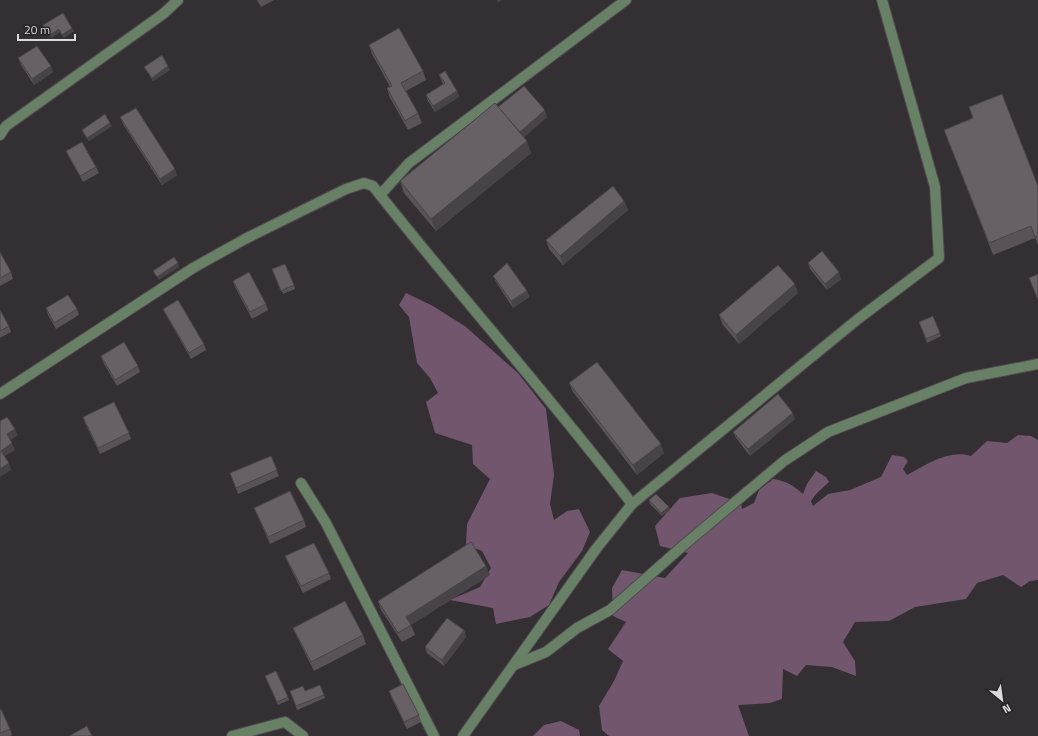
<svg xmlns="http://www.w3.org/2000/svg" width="1038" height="736" font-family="'Titillium Web',sans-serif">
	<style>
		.forest { fill: #71566d }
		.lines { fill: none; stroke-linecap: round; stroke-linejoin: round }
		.minor-casing { stroke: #4f4a4e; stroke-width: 12 }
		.minor { stroke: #688065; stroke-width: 10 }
		.wall { fill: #595357 }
		.shaded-wall { fill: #484347 }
		.building { fill: #676065; stroke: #484347 }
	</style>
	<rect width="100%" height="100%" fill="#342f33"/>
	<g class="forest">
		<path d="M406 293 433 306 466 327 518 373 546 409 554 475 550 504 554 520 567 511 579 509 590 532 582 551 559 582 549 605 530 617 496 624 493 608 450 600 480 587 491 568 482 551 466 545 467 524 490 479 473 464 472 445 435 433 426 402 438 393 430 378 417 363 409 317 399 305Z"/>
		<path d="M1018 435 1031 436 1038 440V580L1030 581 1021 587 1003 575 977 583 966 599 915 607 889 621 855 622 843 642 855 661 856 676 832 667 806 665 797 676 783 669 782 699 770 703 738 705 749 736H609L602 730 599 706 614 681 623 661 608 649 626 622 613 616 612 588 622 570 665 578 688 553 660 546 655 526 680 498 712 493 741 503 742 509 754 503 759 490 773 479C786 481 793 485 803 494L807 484 816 471 826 477 829 482 816 494 811 501 813 506 828 494 850 490 881 477 892 455 904 457 908 461 903 469 907 475C926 465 949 449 971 456L987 441 1007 443Z"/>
		<path d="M561 721 579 730 580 736H533L544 725Z"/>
	</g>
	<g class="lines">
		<g class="minor-casing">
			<g id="minor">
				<path d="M0 135 6 126 163 14 178 0"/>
				<path d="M380 195 409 163 626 0"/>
				<path d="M0 394 193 268 245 239 346 189 364 183 373 186C457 293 549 395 632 504L596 549 463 736"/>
				<path d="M301 483 326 523 434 736"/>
				<path d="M632 504 858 319 939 258 935 187 882 0"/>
				<path d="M514 665 546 652 577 628 610 610 685 544 784 461 828 432 966 378 1038 364"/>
				<path d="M232 736 285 722 303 736"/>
			</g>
		</g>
		<use href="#minor" class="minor"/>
	</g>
	<g class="wall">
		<path d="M257 0H274L261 7Z"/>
		<path d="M43 25 72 28 74 31 64 38 60 32 51 38 44 28Z"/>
		<path d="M369 45 423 71 426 80 406 91 418 113 422 123 408 130 390 98 387 88 390 87 372 54Z"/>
		<path d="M18 58 53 72 34 85 21 65Z"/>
		<path d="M144 67 170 70 153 81 146 70Z"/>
		<path d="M439 75 457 91 459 97 435 112 428 101 426 95 443 84Z"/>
		<path d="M498 107 547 117 524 137 531 153 436 231 404 193 400 181Z"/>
		<path d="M969 107 1038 186V245L1035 238 993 255 944 130 973 118Z"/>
		<path d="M120 117 177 175 162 185 123 124Z"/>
		<path d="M112 126 89 141 83 133 82 130Z"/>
		<path d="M66 151 96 167 99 173 83 182 69 157Z"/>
		<path d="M624 201 628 210 563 265 549 249 546 240Z"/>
		<path d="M0 252 11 272 13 279 0 286Z"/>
		<path d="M808 263 841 279 827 290 810 269Z"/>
		<path d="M272 269 294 285 295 289 283 294Z"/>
		<path d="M493 276 527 291 529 297 513 308 496 282Z"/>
		<path d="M233 281 266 304 268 310 252 319 235 287Z"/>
		<path d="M798 293 739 344 723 325 719 315Z"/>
		<path d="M46 308 77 309 79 315 56 329 48 315Z"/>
		<path d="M163 309 204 344 206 350 191 359 166 315Z"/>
		<path d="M0 310 9 326 11 332 0 338Z"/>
		<path d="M933 316 941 336 927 343 919 322Z"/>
		<path d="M101 356 138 366 140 372 117 386 103 362Z"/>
		<path d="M569 383 664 453 637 475 573 392Z"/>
		<path d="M83 417 129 433 131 439 100 454 85 423Z"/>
		<path d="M795 419 750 456 736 438 733 432Z"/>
		<path d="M271 456 279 476 238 494 230 473Z"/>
		<path d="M649 500 669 507 670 510 662 516 650 504Z"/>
		<path d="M254 508 304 520 306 527 270 544Z"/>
		<path d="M285 556 329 573 331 579 303 593 288 563Z"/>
		<path d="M490 575 411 625 415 635 402 642 381 610 378 601Z"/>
		<path d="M293 628 363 635 366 644 314 671 297 637Z"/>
		<path d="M464 630 466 637 444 666 427 653 425 647Z"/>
		<path d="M265 676 288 697 289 700 278 705Z"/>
		<path d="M320 685 325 698 297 710 290 691H305Z"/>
		<path d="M389 691 419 715 421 722 407 729 391 697Z"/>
		<path d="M0 710 10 729 12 735 10 736H0Z"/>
	</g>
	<g class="shaded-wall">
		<path d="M497 0H502L498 3Z"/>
		<path d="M72 28 74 31 64 38 62 35Z"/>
		<path d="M59 29 60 32 51 38 50 35Z"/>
		<path d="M51 66 53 72 34 85 32 79Z"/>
		<path d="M168 66 170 70 153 81 152 78Z"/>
		<path d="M457 91 459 97 435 112 433 106Z"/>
		<path d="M545 110 547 117 521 140 518 133Z"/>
		<path d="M110 123 112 126 89 141 87 138Z"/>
		<path d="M527 141 531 153 436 231 431 219Z"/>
		<path d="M175 169 177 175 162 185 160 179Z"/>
		<path d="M624 201 628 210 563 265 560 256Z"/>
		<path d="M178 263 179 267 159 280 157 277Z"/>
		<path d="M839 272 841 279 827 290 825 284Z"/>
		<path d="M795 284 798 293 739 344 736 335Z"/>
		<path d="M527 291 529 297 513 308 511 301Z"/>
		<path d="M793 413 795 419 750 456 748 449Z"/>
		<path d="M15 429 18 435 9 441 7 434Z"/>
		<path d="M12 443 15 450 3 457 1 451Z"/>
		<path d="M661 444 664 453 637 475 633 465Z"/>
		<path d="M9 463 11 470 0 477V469Z"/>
		<path d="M669 507 670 510 662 516 661 513Z"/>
		<path d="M486 566 490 575 409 626 406 617Z"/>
		<path d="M464 630 466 637 444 666 442 660Z"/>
	</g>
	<g class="building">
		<path d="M63 13 72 28 62 35 59 29 50 35 43 25Z"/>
		<path d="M399 28 423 71 401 83 418 113 405 121 387 88 392 86 369 45Z"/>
		<path d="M37 46 51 66 32 79 18 58Z"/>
		<path d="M162 55 168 66 152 78 144 67Z"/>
		<path d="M445 71 457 91 433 106 426 95 445 83 439 75Z"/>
		<path d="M524 86 545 110 520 132 498 107Z"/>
		<path d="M1002 94 1038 186V236L1035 237 1031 226 989 243 944 130 973 118 969 107Z"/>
		<path d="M495 103 527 141 431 219 400 181Z"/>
		<path d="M136 108 175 169 160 179 120 117Z"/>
		<path d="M105 114 110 123 87 138 82 130Z"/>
		<path d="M82 142 96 167 80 176 66 151Z"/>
		<path d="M613 186 624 201 560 256 546 240Z"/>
		<path d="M822 251 839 272 825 284 808 263Z"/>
		<path d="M0 252 11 272 0 278Z"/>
		<path d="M174 257 178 263 157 277 153 271Z"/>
		<path d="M507 263 527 291 511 301 493 276Z"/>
		<path d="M285 264 294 285 281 291 272 269Z"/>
		<path d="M778 265 795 284 736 335 719 315Z"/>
		<path d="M249 272 266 304 250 312 233 281Z"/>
		<path d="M1038 274V300L1029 278Z"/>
		<path d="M68 295 77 309 54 323 46 308Z"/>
		<path d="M178 300 204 344 189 353 163 309Z"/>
		<path d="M0 310 9 326 0 331Z"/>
		<path d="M933 316 940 333 926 339 919 322Z"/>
		<path d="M124 342 138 366 115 380 101 356Z"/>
		<path d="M597 362 661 444 633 465 569 383Z"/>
		<path d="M778 394 793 413 748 449 733 432Z"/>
		<path d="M114 402 129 433 98 448 83 417Z"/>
		<path d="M7 417 15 429 7 434 12 443 1 451 9 463 0 469V421Z"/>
		<path d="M271 456 277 470 236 488 230 473Z"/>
		<path d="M290 491 304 520 268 537 254 508Z"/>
		<path d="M656 494 669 507 661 513 649 500Z"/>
		<path d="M471 542 486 566 406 617 411 625 398 633 378 601Z"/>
		<path d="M314 543 329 573 301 586 285 556Z"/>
		<path d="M345 601 363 635 311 662 293 628Z"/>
		<path d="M447 618 464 630 442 660 425 647Z"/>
		<path d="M276 671 288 697 277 702 265 676Z"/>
		<path d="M403 684 419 715 404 722 389 691Z"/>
		<path d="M320 685 324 695 296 706 290 691 303 686 305 691Z"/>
		<path d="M1 709 10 729 0 733V710Z"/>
		<path d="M87 726 92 736H69Z"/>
	</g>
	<g transform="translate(1002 700) rotate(151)" stroke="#2a2529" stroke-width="3" paint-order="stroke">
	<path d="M0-3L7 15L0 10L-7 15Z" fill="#dcd8db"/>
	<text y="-6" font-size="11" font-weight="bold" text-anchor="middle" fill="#dcd8db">N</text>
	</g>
	<path d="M18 34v6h57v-6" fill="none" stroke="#dcd8db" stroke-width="2"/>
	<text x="24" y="34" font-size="12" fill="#dcd8db" stroke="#2a2529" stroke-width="3" paint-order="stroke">20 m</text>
</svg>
